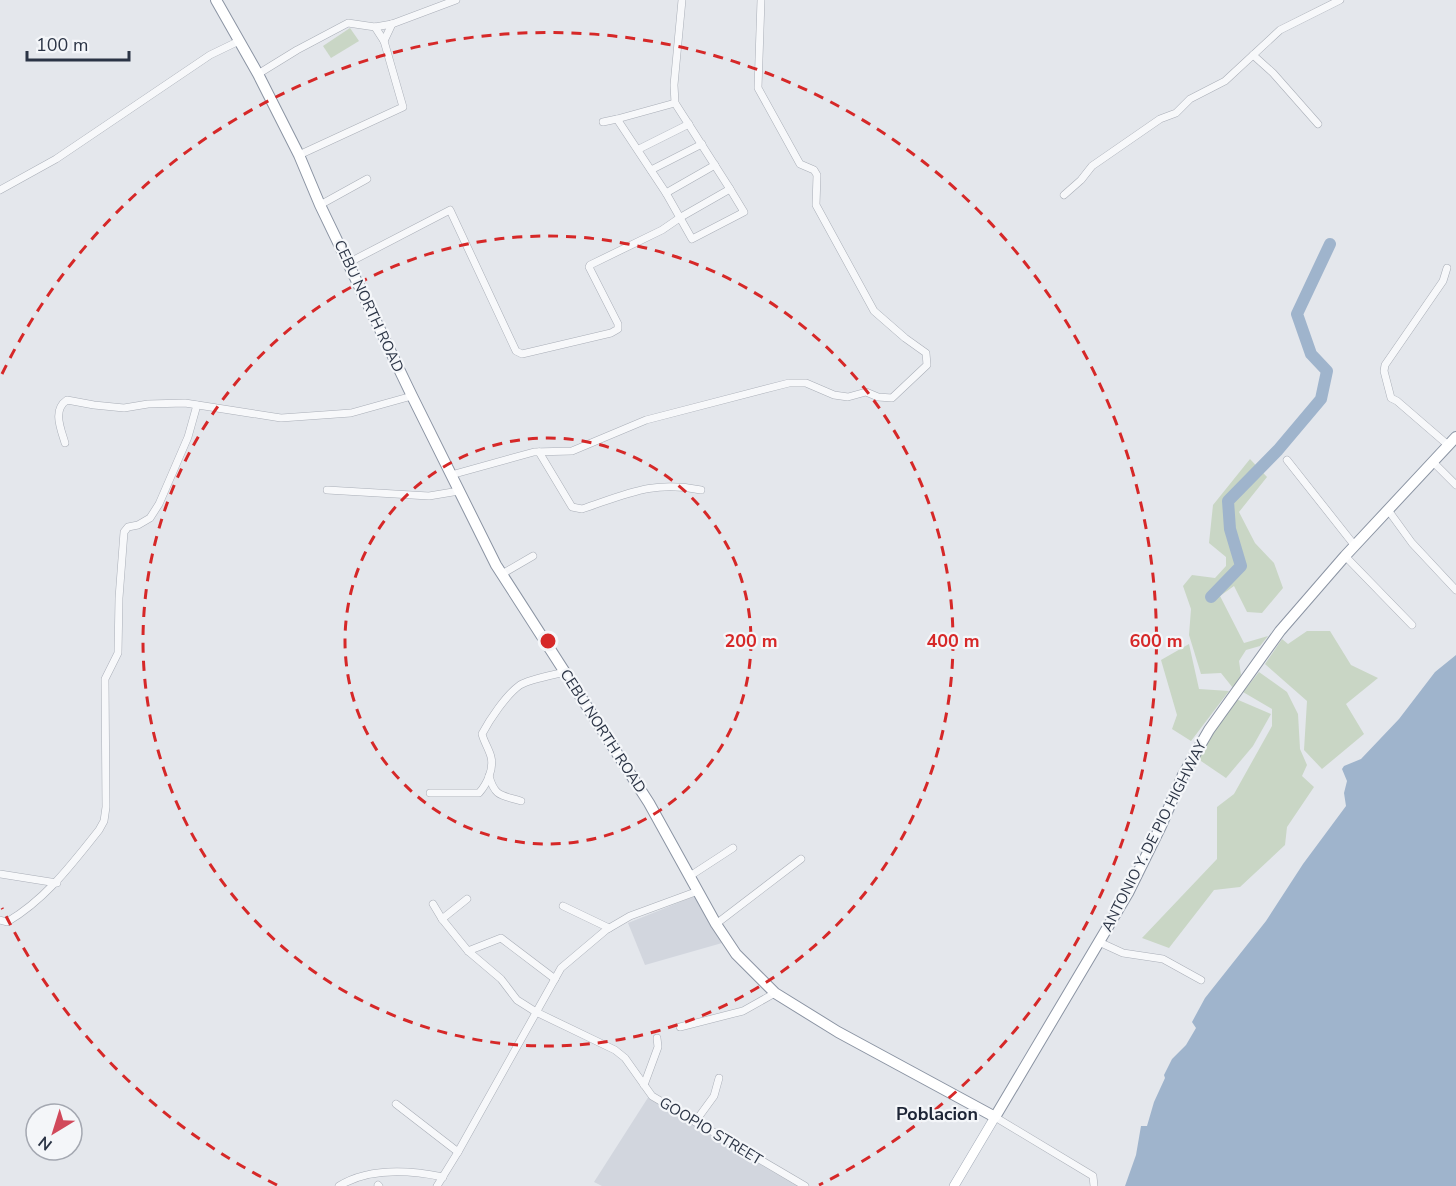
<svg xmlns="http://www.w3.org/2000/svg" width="1456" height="1186" font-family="'Nunito Sans',sans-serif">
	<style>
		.built { fill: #d2d6de }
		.green { fill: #c9d6c5 }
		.water { fill: #9fb4cc }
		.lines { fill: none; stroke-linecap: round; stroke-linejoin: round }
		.river { stroke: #9fb4cc; stroke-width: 12 }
		.minor-casing { stroke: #a9aeb7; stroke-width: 8 }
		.major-casing { stroke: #a3abb8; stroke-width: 10 }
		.highway-casing { stroke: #8b94a3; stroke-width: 12 }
		.minor { stroke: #f7f8fa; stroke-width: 7 }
		.major { stroke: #fff; stroke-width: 9 }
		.highway { stroke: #fff; stroke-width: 10 }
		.ring { fill: none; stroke: #d62828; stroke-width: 3; stroke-dasharray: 10 8 }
		.labels { text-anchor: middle; stroke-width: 4.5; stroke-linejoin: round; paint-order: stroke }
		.street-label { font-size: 15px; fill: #2b3445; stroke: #f4f6f9 }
		.quarter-label { font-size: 18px; font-weight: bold; fill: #1d2536; stroke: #f4f6f9 }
		.centre { fill: #d62828; stroke: #f4f6f9; stroke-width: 3 }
		.ring-label { font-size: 18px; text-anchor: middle; font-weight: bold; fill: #d62828; stroke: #f4f6f9; stroke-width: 4.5; stroke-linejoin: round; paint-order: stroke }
	</style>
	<rect width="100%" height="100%" fill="#e4e7ec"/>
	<g class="built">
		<path d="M695 896 722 943 645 965 628 923Z"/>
		<path d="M649 1096 742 1153 801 1186H602L594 1182Z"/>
	</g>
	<g class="green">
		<path d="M350 28 359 41 331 58 323 46Z"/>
		<path d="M1250 459 1267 477 1239 512 1255 543 1274 563 1283 588 1262 613 1247 612 1234 586 1220 596 1244 643 1268 636 1260 646 1246 650 1239 661 1241 675 1233 688 1221 673 1201 674 1189 635 1191 609 1183 586 1192 575 1215 578 1226 566V557L1209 543 1213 505Z"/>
		<path d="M1307 631H1330L1351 665 1378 678 1346 704 1364 734 1322 769 1304 750 1307 701 1265 664 1282 639 1288 644Z"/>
		<path d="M1189 644 1199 689 1229 691 1191 741 1172 729 1177 715 1161 660Z"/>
		<path d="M1259 672 1287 692 1298 714 1300 749 1307 765 1302 776 1314 787 1287 827 1285 845 1240 887 1214 890 1169 948 1142 938 1217 859V807L1234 794 1272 726V709L1243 692Z"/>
		<path d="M1236 699 1271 714 1253 746 1226 778 1198 759 1215 729Z"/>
	</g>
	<path class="water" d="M1456 655V1186H1125L1136 1155 1141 1126H1147L1154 1102 1165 1078 1164 1075 1172 1059 1186 1045 1196 1028 1192 1022 1205 998 1266 921 1303 864 1346 806 1344 793 1347 781 1342 769 1344 766 1361 759 1399 719 1435 672Z"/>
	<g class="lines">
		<path class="river" d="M1211 597 1241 566 1230 529 1228 501 1278 450 1321 399 1327 371 1311 354 1297 314 1330 244"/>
		<g class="minor-casing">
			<g id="minor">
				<path d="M384 41 392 24"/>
				<path d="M1253 55 1273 73 1318 124"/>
				<path d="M258 74 297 50 348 23 375 27 392 24 456 0"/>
				<path d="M617 119 675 103"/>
				<path d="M603 122 617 119 666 193 692 239 744 212 730 189"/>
				<path d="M639 149 689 124"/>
				<path d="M299 155 403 107 384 41 375 27"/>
				<path d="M651 170 702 144"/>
				<path d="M0 190 56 159 210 55 239 41"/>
				<path d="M666 193 715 165"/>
				<path d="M1064 195 1081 180 1092 166 1160 119 1176 113 1190 99 1225 81 1280 30 1340 0"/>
				<path d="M320 205 367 179"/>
				<path d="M348 263 450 210 516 351 522 354 611 333 618 329V324L589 267 590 265 662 230 681 217 730 189 675 103 674 85 682 0"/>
				<path d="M1447 268 1443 281 1385 365 1384 371 1391 398 1397 401 1448 445"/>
				<path d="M65 443C61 429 52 410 67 400L94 405 124 408 148 404 185 403 281 418 351 413 412 396"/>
				<path d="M539 452 572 507 582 509C627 494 653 480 701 490"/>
				<path d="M1287 460 1355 546"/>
				<path d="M1433 462 1456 485"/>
				<path d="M451 475 534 452 572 451 646 420 789 383H806L834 395 848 397 866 392 878 397 892 398 927 365 926 353 905 338 874 311 816 205 817 175 814 170 800 164 758 88 761 0"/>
				<path d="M327 490 429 496 459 491"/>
				<path d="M1388 510 1412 543 1456 590"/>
				<path d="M1345 556 1412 625"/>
				<path d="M502 574 533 556"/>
				<path d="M489 776C495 797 501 795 521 801"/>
				<path d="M430 793H479C487 784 494 769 491 757 489 749 484 742 482 734 490 719 506 695 520 685 530 679 553 675 565 672"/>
				<path d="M0 874 57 883"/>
				<path d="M690 876 733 848"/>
				<path d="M433 904 442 919 468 951 501 979 517 1000 536 1012 615 1050 625 1058 652 1096 805 1186"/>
				<path d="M563 906 609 928"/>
				<path d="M442 919 467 899"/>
				<path d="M0 920 7 922C46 899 72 864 99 830L104 821 106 807 105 679 118 653 119 598 124 532 128 527 138 525 150 518 159 504 188 437 197 405"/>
				<path d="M716 924 801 859"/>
				<path d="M1099 942 1123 953 1163 959 1201 980"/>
				<path d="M468 951 501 938 555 979"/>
				<path d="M680 1027 743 1011 775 993"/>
				<path d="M644 1085 658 1047 657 1038"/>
				<path d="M396 1104 458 1152"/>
				<path d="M995 1117 1093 1176 1094 1186"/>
				<path d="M695 1122 714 1096 719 1078"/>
				<path d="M378 1185 379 1186"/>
				<path d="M339 1186C370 1167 409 1170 443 1177"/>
				<path d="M437 1186 458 1152 561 968 606 930 630 916 698 891"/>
			</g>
		</g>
		<g class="major-casing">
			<path id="major" d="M954 1186 995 1117"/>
		</g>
		<g class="highway-casing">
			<path id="highway" d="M216 0 258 74 299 155 320 205 412 396 496 565 649 803 716 924 736 954 775 993 838 1032 995 1117 1128 893 1161 826 1183 775 1209 730 1280 631 1345 556 1456 437"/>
		</g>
		<use href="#minor" class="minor"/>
		<use href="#major" class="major"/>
		<use href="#highway" class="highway"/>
	</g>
	<g class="ring">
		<circle cx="548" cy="641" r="203"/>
		<circle cx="548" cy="641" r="405"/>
		<path d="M277 1185A608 608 0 0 1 2 908M2 374A608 608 0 1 1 819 1185"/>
	</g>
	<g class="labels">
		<g class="street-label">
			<text transform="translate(369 306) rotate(65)" y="5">CEBU NORTH ROAD</text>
			<text transform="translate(603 731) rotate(57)" y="5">CEBU NORTH ROAD</text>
			<text transform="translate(1154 836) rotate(-63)" y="5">ANTONIO Y. DE PIO HIGHWAY</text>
			<text transform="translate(711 1131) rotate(31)" y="5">GOOPIO STREET</text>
		</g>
		<g class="quarter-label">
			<text x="937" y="1120">Poblacion</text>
		</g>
	</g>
	<circle cx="548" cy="641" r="9" class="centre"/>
	<g class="ring-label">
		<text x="751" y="647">200 m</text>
		<text x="953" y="647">400 m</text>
		<text x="1156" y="647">600 m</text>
	</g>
	<g transform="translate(54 1132) rotate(218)"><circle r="28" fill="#f4f6f9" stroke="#a4a8b1" stroke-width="1.5"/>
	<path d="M0-4.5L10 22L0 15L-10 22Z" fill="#d1495b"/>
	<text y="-9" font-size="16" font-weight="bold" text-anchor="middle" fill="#2b3445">N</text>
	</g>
	<path d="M27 51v9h102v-9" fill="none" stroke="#2b3445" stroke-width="3"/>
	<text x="36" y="51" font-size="18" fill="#2b3445" stroke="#f4f6f9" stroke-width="4.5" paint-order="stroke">100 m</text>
</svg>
